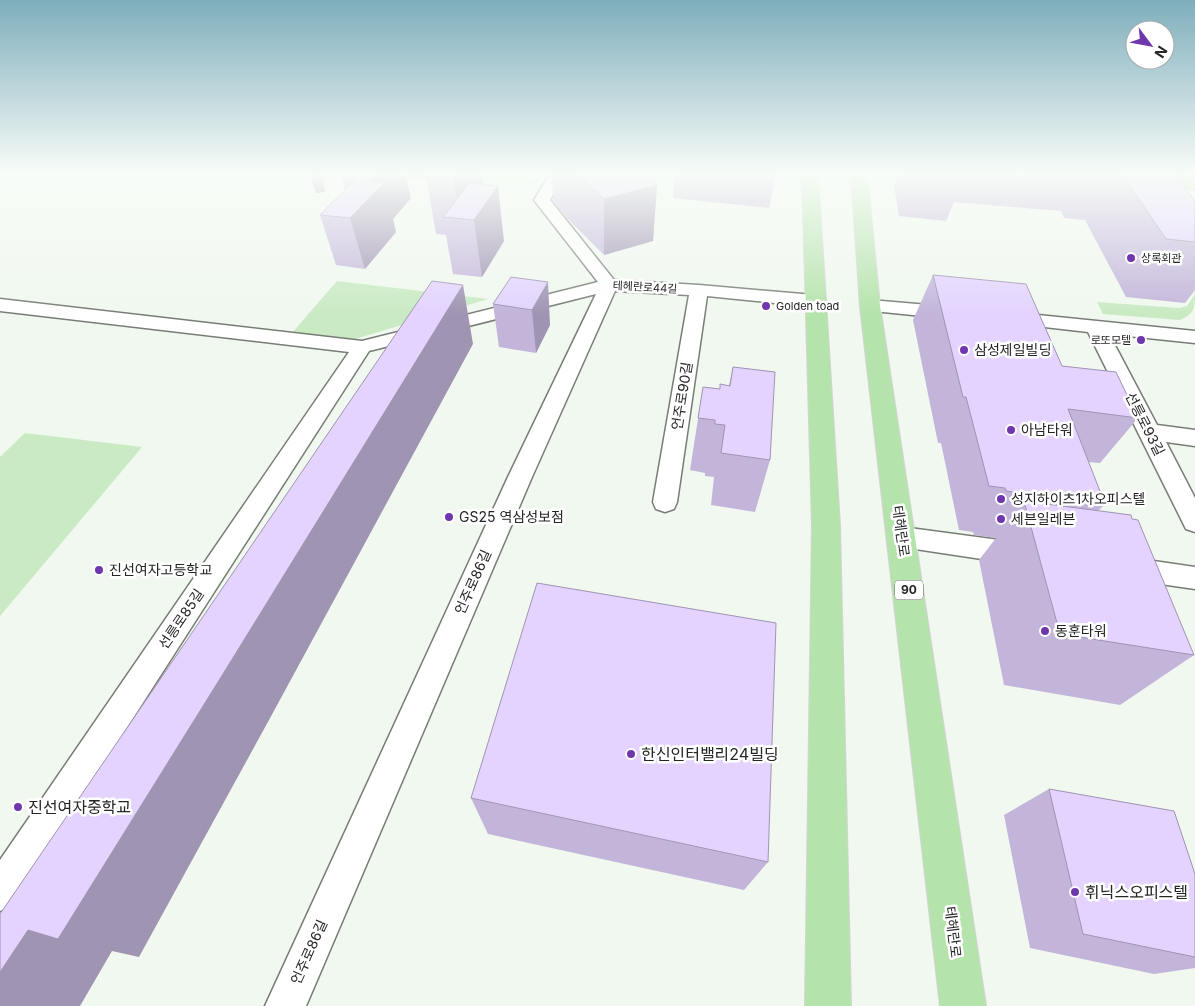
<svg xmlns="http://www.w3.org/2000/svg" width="1195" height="1006" font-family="Inter,'Noto Sans KR',sans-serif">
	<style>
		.green { fill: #c9eac3 }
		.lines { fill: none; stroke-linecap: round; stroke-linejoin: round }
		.minor-casing { stroke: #777d76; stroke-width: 3 }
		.primary-casing { stroke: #d3d4d3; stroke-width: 2 }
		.minor { fill: #fff; fill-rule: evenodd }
		.primary { fill: #b5e3ac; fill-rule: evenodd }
		.wall { fill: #c3b5da }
		.shaded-wall { fill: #9f94b2 }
		.building { fill: #e3d3fe; stroke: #9f94b2 }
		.poi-dot { fill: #6f37ae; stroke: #fff; stroke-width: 2 }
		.labels { text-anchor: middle; stroke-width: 5; stroke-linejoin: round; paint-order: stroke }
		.far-poi-label { font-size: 11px; fill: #232623; stroke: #fff; text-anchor: start }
		.far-street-label { font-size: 11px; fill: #232623; stroke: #fff }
		.shield { fill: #fff; stroke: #656765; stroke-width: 1 }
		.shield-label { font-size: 12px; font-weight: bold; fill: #232623 }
		.poi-label { font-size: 14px; fill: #232623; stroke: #fff; text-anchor: start }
		.street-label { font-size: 14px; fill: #232623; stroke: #fff }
		.near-poi-label { font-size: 16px; fill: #232623; stroke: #fff; text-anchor: start }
	</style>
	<rect width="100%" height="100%" fill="#f0f8ef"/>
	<g class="green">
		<path d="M501 174H541L535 185 496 181Z"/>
		<path d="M337 281 488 299 352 340 292 333Z"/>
		<path d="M1195 294C1195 308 1194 314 1180 320L1103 314 1097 302 1179 308 1187 306Z"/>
		<path d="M25 433 142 447 0 616V457Z"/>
	</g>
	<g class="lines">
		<g class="minor-casing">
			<g id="minor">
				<path d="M550 174H564L550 200 614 280 699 285 814 295 821 297 823 301 821 305 814 307 707 296 677 502 674 509 665 512 656 509 653 502 689 295 615 291 532 477 306 1006H265L508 477 596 294 369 351 13 905 0 911V860L349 352 0 311V299L362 341 598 282 534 200Z"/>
				<path d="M870 300 952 307 959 309 961 313 959 317 952 319 863 310 861 306 863 302Z"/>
				<path d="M1009 312 1195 331V343L1109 334 1157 425 1195 430V446L1166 442 1195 498V532L1186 529 1088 332 1002 322 999 318 1002 314Z"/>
				<path d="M902 527 1022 543 1031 546 1035 554 1031 562 1022 565 902 547 893 544 889 537 893 530Z"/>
				<path d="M1126 557 1195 567V589L1126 579 1116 576 1112 568 1116 560Z"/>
			</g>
		</g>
		<g class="primary-casing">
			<g id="primary">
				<path d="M802 174H818L840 525 851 1006H805L812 525Z"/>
				<path d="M851 174H867L880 306 986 1006H940L860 306Z"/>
				<path d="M1068 174H1129L1195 180V190L1076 179 1070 177Z"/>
			</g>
		</g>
		<use href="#minor" class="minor"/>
		<use href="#primary" class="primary"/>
	</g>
	<g class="wall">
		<path d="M346 174 411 198 393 219 396 232 365 269 336 265 320 215 345 190 342 179Z"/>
		<path d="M408 174H481L482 184 504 241 482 277 453 274 446 235 436 234 426 176 410 179Z"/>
		<path d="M552 174H644L657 185 653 241 604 255 567 218 553 201Z"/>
		<path d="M675 174H776L769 208 673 198Z"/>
		<path d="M898 174H1188L1182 184 1195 201V290L1185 303 1126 297 1085 220 1064 218 1061 211 954 202 946 221 899 216 894 186Z"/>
		<path d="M933 275 1062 366 1138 418 1100 463 1088 462 1105 504 1098 511 1194 655 1120 705 1004 685 979 560 996 538 974 535 973 532 959 530 941 443H938L913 320Z"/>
		<path d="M511 277 550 325 536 353 499 347 493 304Z"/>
		<path d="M733 367 770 460 755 512 711 505 714 477 705 476V473L690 470 703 387 720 389 729 385Z"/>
		<path d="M1049 789 1195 874V968L1154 974 1030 948 1004 815Z"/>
		<path d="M471 798 768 862 744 890 488 834Z"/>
	</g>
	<g class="shaded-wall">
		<path d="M310 174H323L325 192 316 193Z"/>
		<path d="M377 174H405L411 198 393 219 396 232 365 269 350 218 370 181Z"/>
		<path d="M409 174H437L410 179Z"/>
		<path d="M458 174H481L485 204 498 186 504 241 482 277 474 220 460 219 454 179Z"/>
		<path d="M657 185 653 241 604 255V199Z"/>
		<path d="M548 282 550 325 536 353 532 310Z"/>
		<path d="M463 285 473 344 269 720 139 957 112 951 80 1006H0V972L28 930Z"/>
	</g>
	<g class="building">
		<path d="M346 174H377L370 181 384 183 350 218 320 215 355 180 342 179Z"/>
		<path d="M427 174H458L454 179 425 176Z"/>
		<path d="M576 174H644L657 185 604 199Z"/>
		<path d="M1122 174H1174L1195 201V242L1166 239Z"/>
		<path d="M469 183 498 186 474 220 443 217Z"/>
		<path d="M933 275 1026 284 1062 366 1116 372 1138 418 1068 409 1105 504 1006 491 1005 488 989 486 966 397H963Z"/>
		<path d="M511 277 548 282 532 310 493 304Z"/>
		<path d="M432 281 463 285 223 674 58 939 28 930 0 972V914Z"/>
		<path d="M733 367 775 372 770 460 721 453 725 425 715 424V420L698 418 703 387 720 389V384L730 386Z"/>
		<path d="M1024 501 1131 515 1132 519 1138 520 1194 655 1060 634Z"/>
		<path d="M537 583 776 623 768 862 471 798Z"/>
		<path d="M1049 789 1174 811 1195 874V957L1083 934Z"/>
	</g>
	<linearGradient id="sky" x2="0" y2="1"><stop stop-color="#7eaebc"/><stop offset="0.55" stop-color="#f8fcf8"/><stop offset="1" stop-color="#f8fcf8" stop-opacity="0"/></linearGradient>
	<rect width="1195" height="315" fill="url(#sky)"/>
	<g class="poi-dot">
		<circle cx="1131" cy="258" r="5"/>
		<circle cx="766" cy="306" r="5"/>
		<circle cx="1141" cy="340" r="5"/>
		<circle cx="964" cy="350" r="5"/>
		<circle cx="1011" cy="430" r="5"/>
		<circle cx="1001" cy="499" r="5"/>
		<circle cx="449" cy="517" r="5"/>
		<circle cx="1001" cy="519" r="5"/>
		<circle cx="99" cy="570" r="5"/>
		<circle cx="1045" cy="631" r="5"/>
		<circle cx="631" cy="754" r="5"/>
		<circle cx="18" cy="807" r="5"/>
		<circle cx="1075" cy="892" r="5"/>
	</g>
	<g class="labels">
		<g class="far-poi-label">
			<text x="1141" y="262">상록회관</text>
			<text x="776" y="310">Golden toad</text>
			<text x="1131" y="344" text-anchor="end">로또모텔</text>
		</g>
		<g class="far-street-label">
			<text transform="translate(645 287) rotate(3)" y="4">테헤란로44길</text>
		</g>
		<rect class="shield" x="895" y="580.5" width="28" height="19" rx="4"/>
		<g class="shield-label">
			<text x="909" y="594">90</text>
		</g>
		<g class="poi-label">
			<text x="974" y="355">삼성제일빌딩</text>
			<text x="1021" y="435">아남타워</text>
			<text x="1011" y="504">성지하이츠1차오피스텔</text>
			<text x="459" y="522">GS25 역삼성보점</text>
			<text x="1011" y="524">세븐일레븐</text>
			<text x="109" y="575">진선여자고등학교</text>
			<text x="1055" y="636">동훈타워</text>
		</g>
		<g class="street-label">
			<text transform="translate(682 396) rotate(-81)" y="5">언주로90길</text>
			<text transform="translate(1145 424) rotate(63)" y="5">선릉로93길</text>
			<text transform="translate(901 531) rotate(82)" y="5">테헤란로</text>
			<text transform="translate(473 582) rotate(-66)" y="5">언주로86길</text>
			<text transform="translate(181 619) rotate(-56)" y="5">선릉로85길</text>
			<text transform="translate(953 932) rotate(83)" y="5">테헤란로</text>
			<text transform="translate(309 952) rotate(-66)" y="5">언주로86길</text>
		</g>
		<g class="near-poi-label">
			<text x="641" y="760">한신인터밸리24빌딩</text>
			<text x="28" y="813">진선여자중학교</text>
			<text x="1085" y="898">휘닉스오피스텔</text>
		</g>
	</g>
	<g transform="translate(1150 45) rotate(122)"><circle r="24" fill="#ffffff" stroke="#a7a8a7"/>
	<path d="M0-4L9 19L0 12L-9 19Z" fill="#6f37ae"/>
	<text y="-8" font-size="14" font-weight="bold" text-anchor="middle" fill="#232623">N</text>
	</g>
</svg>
